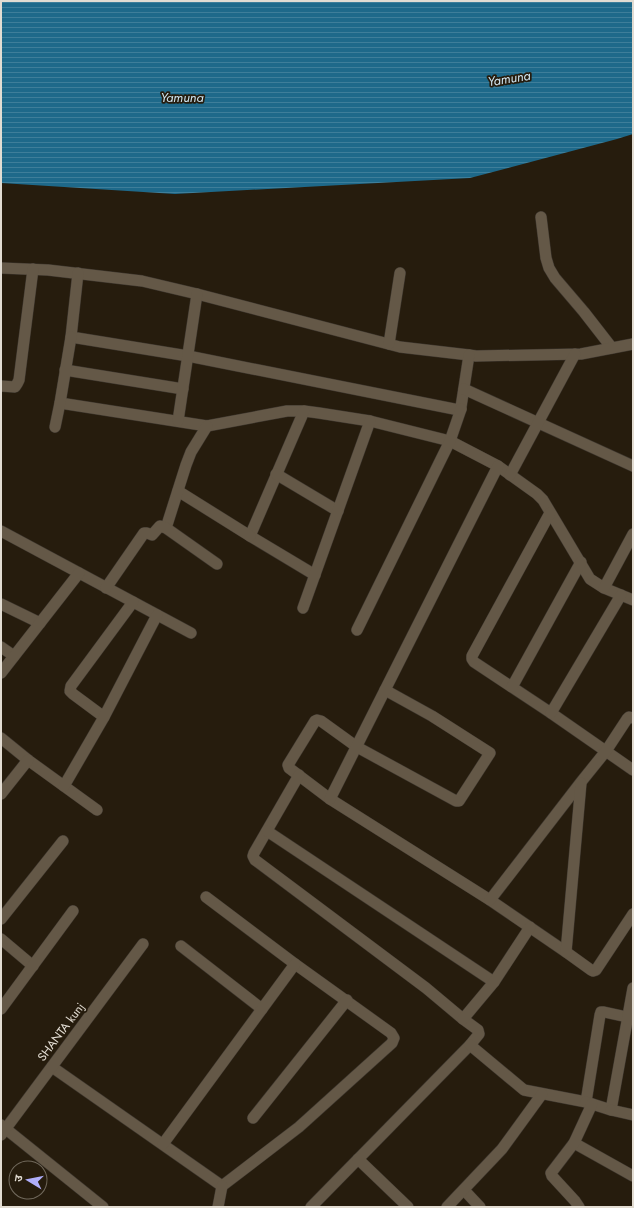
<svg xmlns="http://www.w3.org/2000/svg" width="634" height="1208" font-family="Jost,'Noto Sans Devanagari',sans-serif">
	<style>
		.water { fill: url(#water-rules) }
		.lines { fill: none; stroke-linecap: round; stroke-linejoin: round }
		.minor-casing { stroke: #3d362e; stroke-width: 12 }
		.minor { stroke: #645847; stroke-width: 11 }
		.labels { text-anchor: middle; stroke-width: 3.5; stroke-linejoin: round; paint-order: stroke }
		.street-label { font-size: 12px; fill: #e2dcd2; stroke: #261c0d }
		.water-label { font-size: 13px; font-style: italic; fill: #d1e6f2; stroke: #261c0d }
	</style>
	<defs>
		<pattern id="water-rules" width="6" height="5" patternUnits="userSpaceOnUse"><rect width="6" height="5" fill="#1e698a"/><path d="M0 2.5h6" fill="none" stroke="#3e7e9a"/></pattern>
	</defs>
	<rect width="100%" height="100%" fill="#261c0d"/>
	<path class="water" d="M1 1H633V134L617 139 470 178 175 194 1 183Z"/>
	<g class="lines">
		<g class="minor-casing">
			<g id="minor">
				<path d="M541 217 546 258 549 268 555 278 584 312 612 348"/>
				<path d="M1 268 48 270 142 281 197 294 400 347 469 355 476 356 581 354 633 344"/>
				<path d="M78 273 71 337 188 356 459 410 461 409V407L469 355"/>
				<path d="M389 344 400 273"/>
				<path d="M65 370 183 389"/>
				<path d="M1 386 15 387 17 384 19 380 33 269"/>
				<path d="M464 389 633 466"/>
				<path d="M60 403 207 426 287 411H304L319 413 370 421 450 441 498 466 537 494 543 500 590 579 604 588 633 600"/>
				<path d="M304 411 250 536 315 575"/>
				<path d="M178 421 197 294"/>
				<path d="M55 427 60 403 71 337"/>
				<path d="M276 474 338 511"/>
				<path d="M510 475 575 354"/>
				<path d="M178 491 250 536"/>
				<path d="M550 513 472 656V659L474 662 551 713 633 770"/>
				<path d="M166 528 186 465 191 452 207 426"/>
				<path d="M1 531 191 633"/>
				<path d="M106 588 144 533H147L152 535 160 526 166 528 217 564"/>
				<path d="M604 588 633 534"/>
				<path d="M1 604 40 623"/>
				<path d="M303 608 370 421"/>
				<path d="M357 630 450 441 461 409"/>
				<path d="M1 647 14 656"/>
				<path d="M1 673 79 573"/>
				<path d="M512 687 581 562"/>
				<path d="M385 690 432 716 490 753 459 801H456L357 747 321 721 317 720 315 721 288 765 289 768 330 799 490 900 566 952 591 970 593 971 596 970 633 914"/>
				<path d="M551 713 621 595"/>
				<path d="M104 717 73 694 70 691 71 686 133 602"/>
				<path d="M1 738 28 760 97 810"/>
				<path d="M299 775 254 853 253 856 255 860 426 988 463 1019 478 1030 479 1034 470 1045 311 1207"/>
				<path d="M64 786 104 717 157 615"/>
				<path d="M1 794 28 760"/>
				<path d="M330 799 498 466"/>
				<path d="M267 831 494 982"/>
				<path d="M490 900 581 782 606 751 627 719 629 717 633 718"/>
				<path d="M1 919 63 841"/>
				<path d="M1 939 33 966"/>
				<path d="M181 946 262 1009"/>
				<path d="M566 952 581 783"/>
				<path d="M1 1009 73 911"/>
				<path d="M463 1019 494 982 530 927"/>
				<path d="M470 1045 524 1090 586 1102 600 1015 601 1012H604L627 1017"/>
				<path d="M52 1067 222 1186 299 1127 392 1043 394 1038 391 1033 295 964 206 897"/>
				<path d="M586 1102 611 1110 633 988"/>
				<path d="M611 1110 633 1115"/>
				<path d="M253 1118 347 1000"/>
				<path d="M1 1125 103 1207"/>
				<path d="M1 1135 143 944"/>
				<path d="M574 1143 633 1176"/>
				<path d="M163 1144 295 964"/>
				<path d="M358 1159 408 1207"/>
				<path d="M464 1190 480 1207"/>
				<path d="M218 1207 222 1186"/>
				<path d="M447 1207 502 1149 542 1094"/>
				<path d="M579 1207 575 1201 552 1176 551 1173 574 1143 592 1104"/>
			</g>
		</g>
		<use href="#minor" class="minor"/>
	</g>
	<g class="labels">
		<g class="street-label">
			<text transform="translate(61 1032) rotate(-53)" y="4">SHANTA kunj</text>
		</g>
		<g class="water-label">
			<text transform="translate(509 78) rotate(-9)" y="5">Yamuna</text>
			<text x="182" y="102">Yamuna</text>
		</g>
	</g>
	<rect width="634" height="1208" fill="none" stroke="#e2dcd2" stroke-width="4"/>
	<g transform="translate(28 1180) rotate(280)"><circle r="19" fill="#261c0d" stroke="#71695c"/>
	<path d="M0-3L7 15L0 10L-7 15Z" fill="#b0aefa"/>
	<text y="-6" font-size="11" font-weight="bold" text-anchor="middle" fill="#e2dcd2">उ</text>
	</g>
</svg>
